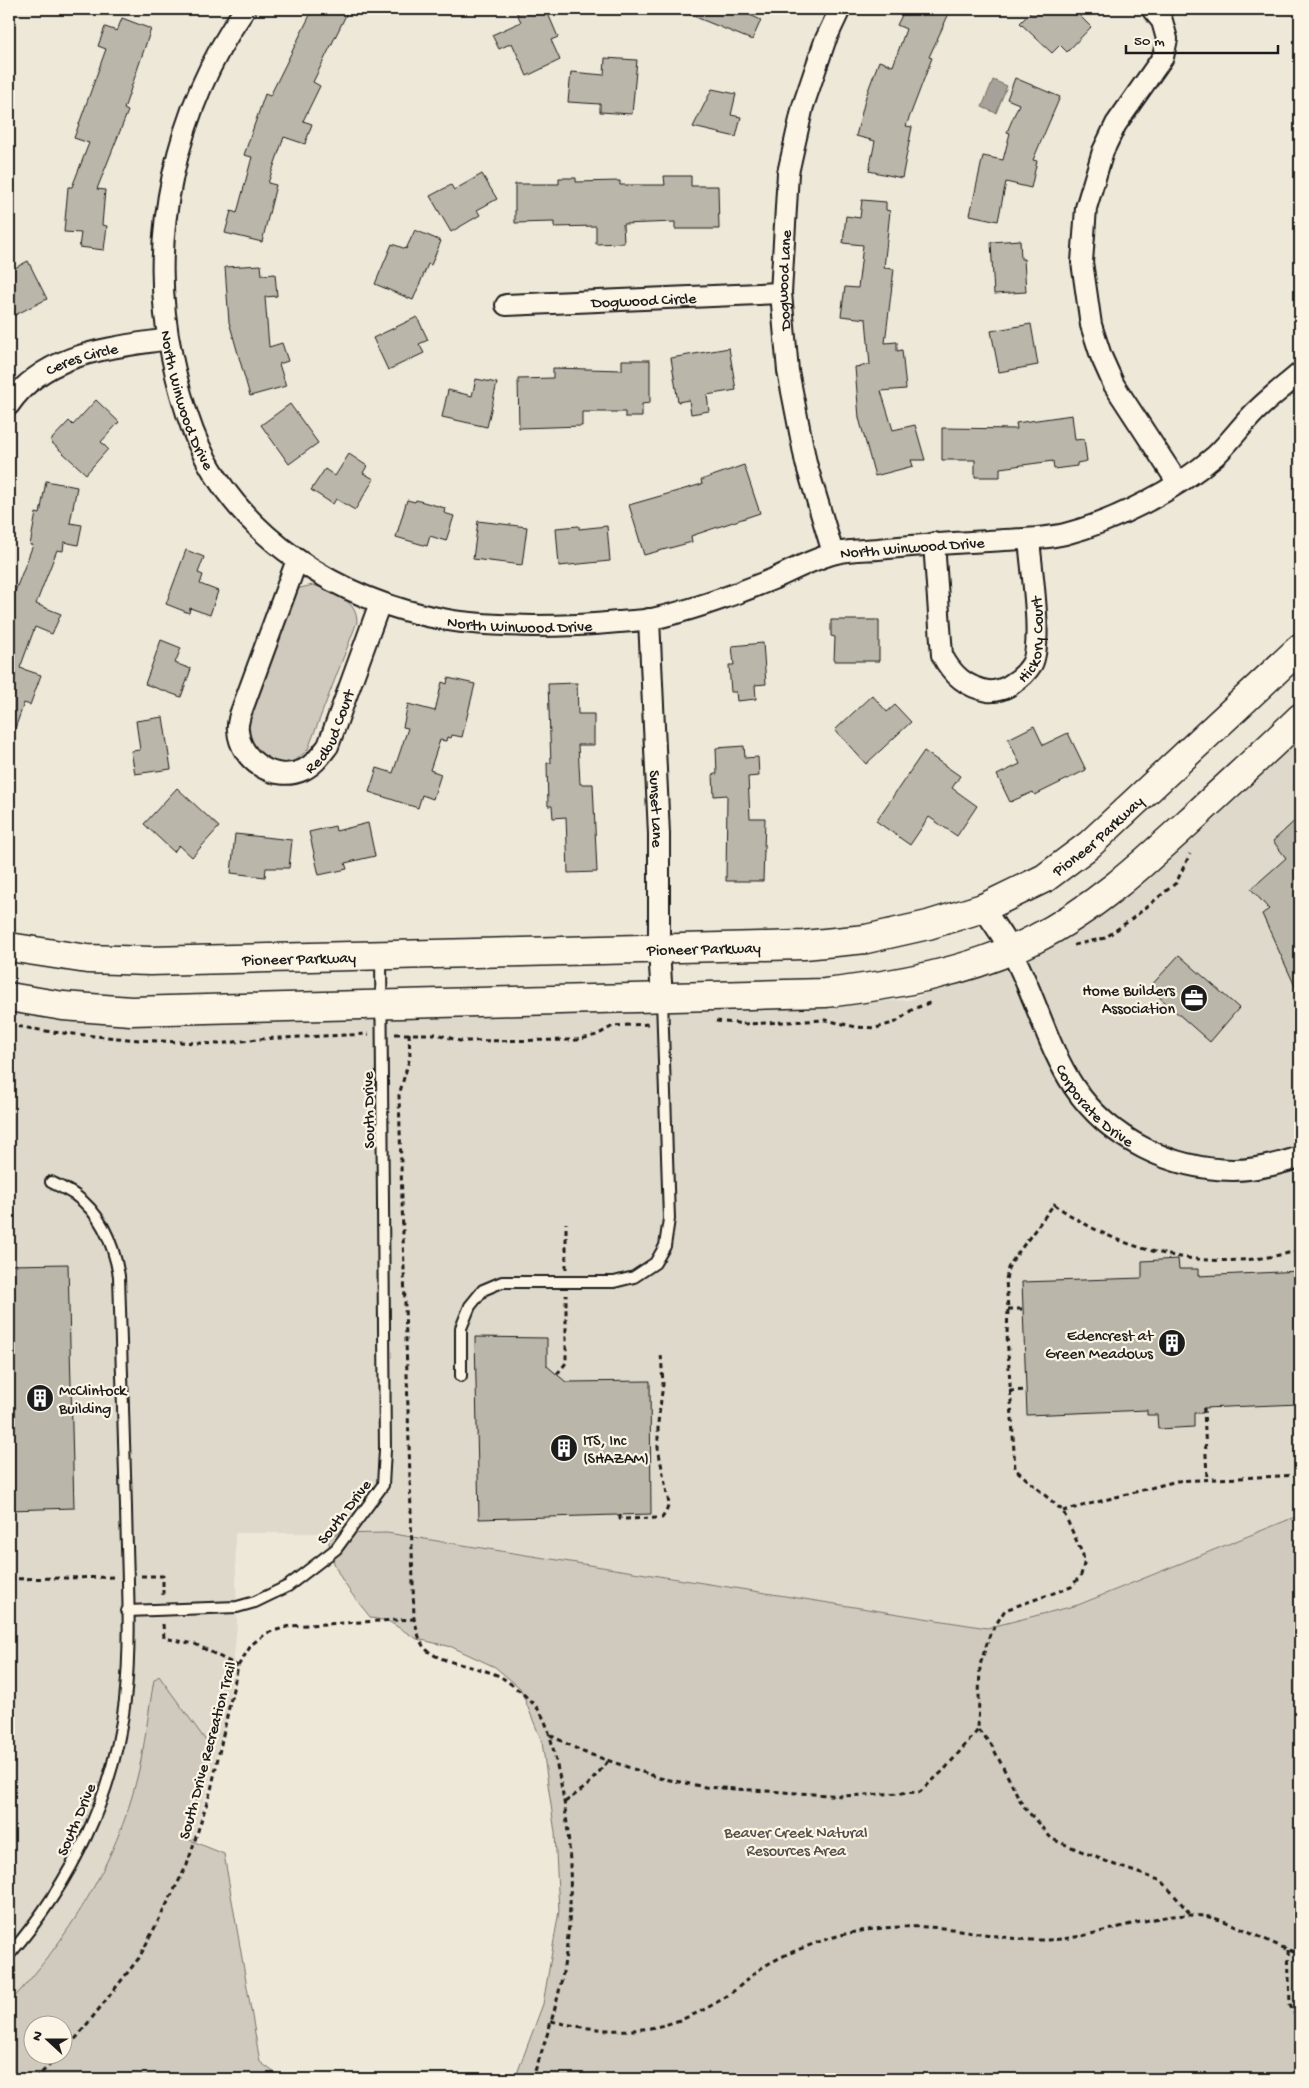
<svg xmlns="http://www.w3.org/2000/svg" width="1309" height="2088" font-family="'Gochi Hand',sans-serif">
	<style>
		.built { fill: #ded9cb }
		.green { fill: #cfcabd; stroke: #76736c; fill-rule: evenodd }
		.water { fill: #a7a299; stroke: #6f6c67 }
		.building { fill: #bab6aa; stroke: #1c1c1c }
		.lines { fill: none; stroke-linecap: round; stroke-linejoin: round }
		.lane-casing { stroke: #1c1c1c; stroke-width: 14 }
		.street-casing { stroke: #1c1c1c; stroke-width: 24 }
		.secondary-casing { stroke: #1c1c1c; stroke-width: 31 }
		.path { stroke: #1c1c1c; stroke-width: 3; stroke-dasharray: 5 4; stroke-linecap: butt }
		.lane { stroke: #fcf5e5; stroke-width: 10 }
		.street { stroke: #fcf5e5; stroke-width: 20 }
		.secondary { stroke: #fcf5e5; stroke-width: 28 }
		.labels { text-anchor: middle; stroke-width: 4.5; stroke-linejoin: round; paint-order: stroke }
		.street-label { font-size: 16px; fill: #1c1c1c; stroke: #fcf5e5 }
		.poi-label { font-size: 16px; fill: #1c1c1c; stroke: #fcf5e5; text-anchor: end }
		.park-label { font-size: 16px; fill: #52504c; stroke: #fcf5e5 }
	</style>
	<rect width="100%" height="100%" fill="#eee8d9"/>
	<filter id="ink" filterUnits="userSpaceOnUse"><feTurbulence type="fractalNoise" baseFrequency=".02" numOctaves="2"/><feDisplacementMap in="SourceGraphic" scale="10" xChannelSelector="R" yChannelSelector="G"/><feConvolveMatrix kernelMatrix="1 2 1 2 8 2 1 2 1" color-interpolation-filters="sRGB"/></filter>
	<g filter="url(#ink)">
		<path class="built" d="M1300 732V1515L1078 1605 987 1628 387 1533H235L237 1626 228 1712 187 1865 62 2026H32V2056L9 2079V997L375 1018 910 1000 1045 943Z"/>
		<g class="green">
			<path d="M313 585C332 591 357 600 357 622L308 749C287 772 273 763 252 748L246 724 295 592 300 588Z"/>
			<path d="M1300 1515V2079H515L543 2004 559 1911 555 1833 542 1742 520 1688 495 1667 452 1647 417 1639 388 1621 371 1618C349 1591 330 1570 328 1534L387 1533 987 1628 1078 1605Z"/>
			<path d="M159 1676 209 1745 201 1785 185 1838 224 1854 260 2062 283 2079H9V2003C67 1941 117 1861 137 1778 145 1746 148 1713 154 1680ZM32 2026H62V2056H32Z"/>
		</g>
		<path class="water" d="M993 80 1007 86 996 113 982 107Z"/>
		<g class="building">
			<path d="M313 9H349L313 82 320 86 303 121 312 124 305 144 284 137 268 183 276 185 262 242 225 233 231 211 237 213 252 157 244 155 265 94 270 96Z"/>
			<path d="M515 9H546L558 37 551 40 560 60 527 76 512 43 499 49 492 35 521 22Z"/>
			<path d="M676 9H752L750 15 761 20 752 40Z"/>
			<path d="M905 9H951L929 57 932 58 906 126 912 127 902 178 869 171 875 141 856 136 866 96 879 61 893 66 906 29 897 25Z"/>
			<path d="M1034 9H1073L1091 27 1067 52 1060 45 1052 53 1020 23Z"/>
			<path d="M122 18 151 29 124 109 128 111 97 189 105 190 102 225 107 226 104 250 79 247 81 233 64 232 68 187H72L89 143 74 138 106 49 98 46 105 27 117 31Z"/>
			<path d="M605 58 637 60 632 114 600 112V104L568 102 571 72 604 75Z"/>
			<path d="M1015 78 1060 97 1033 160 1037 161 1031 188 1006 182 998 221 970 215 983 156 1003 160 1010 133 1007 132 1019 104 1007 99Z"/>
			<path d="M712 89 736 94 731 115 741 117 736 137 693 127Z"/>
			<path d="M482 174 497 199 477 210 480 215 451 232 430 196 451 185 454 190Z"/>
			<path d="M664 176H691V186H718L719 229H675V222L623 224 624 243 596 244V226L554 227V222L515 223V184H559V178H576V182L620 181V185H665Z"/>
			<path d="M862 200 886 202V210L890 211 884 268 894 269 885 343 897 342V351L902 350 906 389 881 391 893 430 915 425 925 460H911L913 466 875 476 859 418 855 367 870 365 866 319 841 316 845 287 858 288 863 245 843 243 846 216 860 218Z"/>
			<path d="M415 230 441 241 431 265 428 264 413 300 375 284 392 244 406 249Z"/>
			<path d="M1020 240 1021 259H1024L1026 292 994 294 991 242Z"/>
			<path d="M28 261 47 299 9 318V271Z"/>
			<path d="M261 265 262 275 275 274 277 296 265 297 269 347 282 343 288 361 279 364 286 386 250 396 229 322 225 267Z"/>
			<path d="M417 317 428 340 419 344 424 353 388 370 373 338Z"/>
			<path d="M1031 324 1038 365 999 372 991 331Z"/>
			<path d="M729 348 736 390 707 395 709 411 691 414 689 400 678 402 671 358Z"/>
			<path d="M622 360H650V403L642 404V417H625V412H582V426L519 428 518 379 553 378V368L622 370Z"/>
			<path d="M476 379 497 383 487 427 442 417 448 390 472 396Z"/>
			<path d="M96 400 119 422 101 442 108 449 86 474 50 441 69 421 73 425Z"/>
			<path d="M290 404 318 443 289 464 261 425Z"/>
			<path d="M1072 415 1075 440 1084 439 1087 461 1077 463V466L1054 469 1053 461 1000 468V477H975V460H942V428L1017 429 1016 423Z"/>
			<path d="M349 454 367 466 363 473 374 479 355 510 336 499 333 504 311 490 325 469 335 476Z"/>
			<path d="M744 465 760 513 691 536 692 542 644 555 629 505 702 484 701 480Z"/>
			<path d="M46 481 77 487 70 523 82 525 78 545 64 542 63 551 57 550 36 604 61 614 52 634 35 627 20 668 41 675 30 705 24 703 11 740 9 739V607L33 545H30L36 513 40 514Z"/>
			<path d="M407 500 415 502 416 500 445 508 444 513 454 516 446 541 430 536 427 546 396 537Z"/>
			<path d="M478 521 527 527 522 565 473 559Z"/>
			<path d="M579 526V529L607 526 610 561 559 566 556 528Z"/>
			<path d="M186 550 204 557 198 573 203 575 200 584 218 591 210 615 190 608 189 613 166 604Z"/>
			<path d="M831 620H879V661H834L835 637 831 636Z"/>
			<path d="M161 640 181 648 175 663 191 669 181 697 145 684Z"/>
			<path d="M763 643 766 684 755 685 756 699 737 701 736 692H731L729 665H734L732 646Z"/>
			<path d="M448 678 475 684 462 737 452 735 451 738 447 737 446 741 440 740 430 770 441 774 433 799 422 795 418 808 369 792 377 768 393 773 408 728 403 727 408 704 435 711 442 682 447 684Z"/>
			<path d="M577 683 578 714H594V745H578L580 784H593L597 872 568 873 566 817 553 818 552 806H548L547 763H551L548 684Z"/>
			<path d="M872 695 887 712 895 705 911 722 866 764 835 730Z"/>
			<path d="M163 717 171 769 135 774 131 751 140 750 136 721Z"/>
			<path d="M1034 726 1043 745 1068 733 1086 770 1035 795 1033 792 1010 802 997 775 1020 764 1008 739Z"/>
			<path d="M744 746 745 758 758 757 759 776 748 777 750 818H765L763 881H726L727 795 714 796 713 774H717L716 748Z"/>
			<path d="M924 751 960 776 952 788 977 806 957 836 929 817 910 845 876 821Z"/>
			<path d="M177 788 219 827 192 857 179 845 174 852 144 824Z"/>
			<path d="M1300 816V997L1262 914 1269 909 1251 889 1286 858 1273 841Z"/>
			<path d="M368 823 375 856 345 863 347 869 319 875 309 832 335 826 336 831Z"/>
			<path d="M235 834 292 840 289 868H266L265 877 231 873Z"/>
			<path d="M1179 955 1239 1008 1210 1042 1149 988Z"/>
			<path d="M1178 1259 1179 1269H1198V1276L1300 1271V1404L1203 1408V1413H1194V1427L1158 1429 1157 1415H1147V1410L1027 1415 1022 1282 1142 1278V1261Z"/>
			<path d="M68 1264 74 1508 9 1510V1265Z"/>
			<path d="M475 1337 547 1338V1366L566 1382 650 1381 651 1514 479 1519Z"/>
		</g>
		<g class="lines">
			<g class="lane-casing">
				<g id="lane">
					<path d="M461 1376V1328L470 1306 483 1290 502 1282H614L634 1277 655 1263 665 1246 669 1219 662 999"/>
					<path d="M127 1611 237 1607 255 1602 288 1586 336 1549 383 1485 385 1450 381 956"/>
					<path d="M9 1955C71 1883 114 1796 125 1700 132 1640 127 1569 126 1507 123 1430 121 1353 119 1276 114 1246 102 1214 75 1195 68 1190 59 1186 51 1182"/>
				</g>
			</g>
			<g class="street-casing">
				<g id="street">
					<path id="s1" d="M245 9C176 108 146 238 172 357 177 382 184 407 193 431 234 536 340 602 448 620 476 625 505 625 533 626 562 626 589 625 618 622 629 621 641 621 652 619 693 610 734 595 773 579 793 570 815 558 836 553 849 550 864 550 878 549 915 545 951 543 988 541 1013 539 1040 540 1065 534 1115 521 1176 490 1215 456 1229 443 1241 426 1255 412 1269 398 1285 386 1300 373"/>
					<path d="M1152 9 1162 21 1167 39 1163 57 1116 124 1103 151 1086 208 1082 262 1091 325 1101 356 1114 385 1178 483"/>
					<path id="s2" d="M506 305 781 293"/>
					<path id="s3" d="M9 405C45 352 111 348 168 339"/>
					<path id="s4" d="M934 543 942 655C952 675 966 687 988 691 996 692 1007 688 1013 683 1021 678 1027 672 1032 664 1043 642 1031 566 1029 539"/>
					<path id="s5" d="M833 553 806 463 788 371 781 293 788 173 803 106 825 41 840 9"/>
					<path id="s6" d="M297 560 240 715C239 720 237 725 238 730 240 761 275 783 303 770 314 765 321 755 328 746L380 603"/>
					<path id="s7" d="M649 619 659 834V950L662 998"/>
					<path id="s8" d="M983 908C992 921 1002 935 1010 949 1035 993 1046 1045 1074 1087 1110 1140 1171 1169 1233 1170 1256 1170 1279 1164 1300 1157"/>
				</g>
			</g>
			<g class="secondary-casing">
				<g id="secondary">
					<path id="s9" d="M9 947 87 959 150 961 804 945 866 939 928 925 983 908 1045 878 1089 845 1300 648"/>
					<path d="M9 997 63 1006 131 1011 825 993C895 985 970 972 1033 940 1095 909 1145 862 1195 816 1230 783 1266 751 1300 718"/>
				</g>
			</g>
			<g class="path">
				<path d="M1074 945 1105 938 1133 918 1176 883 1190 854"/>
				<path d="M716 1021 745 1024 826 1020 856 1027 876 1028 896 1022 913 1009 932 1002"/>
				<path d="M9 1025 52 1032 139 1040 218 1044 258 1039 369 1034"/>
				<path d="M409 1033 410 1057 399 1095 414 1619C417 1627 418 1637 422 1644 433 1665 484 1665 504 1679 513 1685 531 1700 538 1709 550 1726 553 1750 558 1770 574 1840 575 1926 558 1996 551 2024 542 2052 532 2079"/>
				<path d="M395 1034H437L460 1041 577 1040 597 1035 613 1026 650 1024"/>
				<path d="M566 1269V1223"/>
				<path d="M1008 1309H1023"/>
				<path d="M557 1374 566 1363V1295"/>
				<path d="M1009 1391 1026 1390"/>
				<path d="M1204 1408 1207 1479"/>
				<path d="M1063 1511 1177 1481 1300 1475"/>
				<path d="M620 1515V1519L662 1518 666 1512 669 1504 658 1448V1423L663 1384 661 1353"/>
				<path d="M141 1576H163V1595"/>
				<path d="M9 1579 115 1577"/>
				<path d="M163 1624 164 1638 195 1644 238 1666"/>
				<path d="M978 1730 991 1744 1023 1806 1052 1839 1115 1865 1162 1881 1192 1916"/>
				<path d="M550 1735 583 1752 660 1778 705 1787 844 1796 920 1792 944 1770 978 1730 980 1665 990 1634 1005 1610 1071 1587 1081 1575 1084 1564 1083 1555 1063 1511 1015 1469 1007 1334 1008 1309 1006 1280 1008 1268 1015 1257 1054 1204C1125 1256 1216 1274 1300 1250"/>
				<path d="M565 1802 587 1786 609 1760"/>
				<path d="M1288 1950 1290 2004 1300 2025"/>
				<path d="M551 2021C619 2036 663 2036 724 1998 740 1988 752 1973 768 1964 787 1953 810 1945 830 1938 871 1926 917 1924 959 1930 988 1934 1017 1941 1045 1940 1097 1940 1161 1907 1209 1917 1241 1924 1269 1944 1300 1954"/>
				<path d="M62 2052 77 2037 139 1958 187 1865 211 1790 238 1666 252 1644 267 1633 290 1626 414 1619"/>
				<path d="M35 2079 59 2056"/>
			</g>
			<use href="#lane" class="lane"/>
			<use href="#street" class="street"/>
			<use href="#secondary" class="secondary"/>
		</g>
	</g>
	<defs>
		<g id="office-disc" transform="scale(1.4375)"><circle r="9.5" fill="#1c1c1c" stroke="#fcf5e5"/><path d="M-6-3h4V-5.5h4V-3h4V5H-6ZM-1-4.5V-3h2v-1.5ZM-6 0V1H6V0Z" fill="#fff"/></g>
		<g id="building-disc" transform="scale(1.4375)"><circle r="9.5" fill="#1c1c1c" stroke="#fcf5e5"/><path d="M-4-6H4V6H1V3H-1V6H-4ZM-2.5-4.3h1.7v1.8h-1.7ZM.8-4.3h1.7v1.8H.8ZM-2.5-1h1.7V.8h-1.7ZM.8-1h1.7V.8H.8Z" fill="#fff"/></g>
	</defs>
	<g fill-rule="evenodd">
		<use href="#office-disc" x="1194" y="998"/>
		<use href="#building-disc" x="1172" y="1343"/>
		<use href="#building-disc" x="40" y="1398"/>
		<use href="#building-disc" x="564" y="1448"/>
	</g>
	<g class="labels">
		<g class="street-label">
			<text dy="6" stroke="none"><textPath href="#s5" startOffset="279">Dogwood Lane</textPath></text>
			<text dy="6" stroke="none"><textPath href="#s2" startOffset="138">Dogwood Circle</textPath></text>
			<text dy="6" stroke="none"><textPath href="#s3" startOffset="89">Ceres Circle</textPath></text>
			<text dy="6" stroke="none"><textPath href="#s1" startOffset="411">North Winwood Drive</textPath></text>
			<text dy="6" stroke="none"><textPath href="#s1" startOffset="1251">North Winwood Drive</textPath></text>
			<text dy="6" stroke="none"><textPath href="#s1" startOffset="846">North Winwood Drive</textPath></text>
			<text dy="6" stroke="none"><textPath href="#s4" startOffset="251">Hickory Court</textPath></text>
			<text dy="6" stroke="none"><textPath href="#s6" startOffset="318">Redbud Court</textPath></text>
			<text dy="6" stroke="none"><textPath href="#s7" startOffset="190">Sunset Lane</textPath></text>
			<text dy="6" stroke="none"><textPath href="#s9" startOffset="1116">Pioneer Parkway</textPath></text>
			<text dy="6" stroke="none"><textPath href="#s9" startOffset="696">Pioneer Parkway</textPath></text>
			<text dy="6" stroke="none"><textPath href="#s9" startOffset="291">Pioneer Parkway</textPath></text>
			<text dy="6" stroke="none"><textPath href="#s8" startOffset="229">Corporate Drive</textPath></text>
			<text transform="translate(367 1110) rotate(-91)" y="6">South Drive</text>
			<text transform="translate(343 1511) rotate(-52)" y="6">South Drive</text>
			<text transform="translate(206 1750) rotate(-75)" y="6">South Drive Recreation Trail</text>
			<text transform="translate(75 1819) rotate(-67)" y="6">South Drive</text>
		</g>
		<g class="poi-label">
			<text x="1175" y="995">Home Builders<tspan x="1175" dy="18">Association</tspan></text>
			<text x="1153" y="1340">Edencrest at<tspan x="1153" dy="18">Green Meadows</tspan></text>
			<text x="59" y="1395" text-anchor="start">McClintock<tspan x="59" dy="18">Building</tspan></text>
			<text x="583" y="1445" text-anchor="start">ITS, Inc<tspan x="583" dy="18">(SHAZAM)</tspan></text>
		</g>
		<g class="park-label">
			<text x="796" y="1837">Beaver Creek Natural<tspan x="796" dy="18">Resources Area</tspan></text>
		</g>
	</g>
	<rect width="1309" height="2088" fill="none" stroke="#fcf5e5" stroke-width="30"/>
	<rect x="15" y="15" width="1279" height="2058" fill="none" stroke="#1c1c1c" stroke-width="2" filter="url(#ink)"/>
	<g transform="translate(48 2040) rotate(291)"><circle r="24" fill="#fcf5e5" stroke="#a29e95"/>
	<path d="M0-4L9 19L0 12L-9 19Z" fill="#1c1c1c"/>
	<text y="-8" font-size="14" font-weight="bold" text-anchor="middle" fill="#1c1c1c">N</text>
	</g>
	<path d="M1126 45v8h152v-8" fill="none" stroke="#1c1c1c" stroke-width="2.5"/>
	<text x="1134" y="45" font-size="15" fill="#1c1c1c" stroke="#fcf5e5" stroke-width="4" paint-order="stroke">50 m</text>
</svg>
